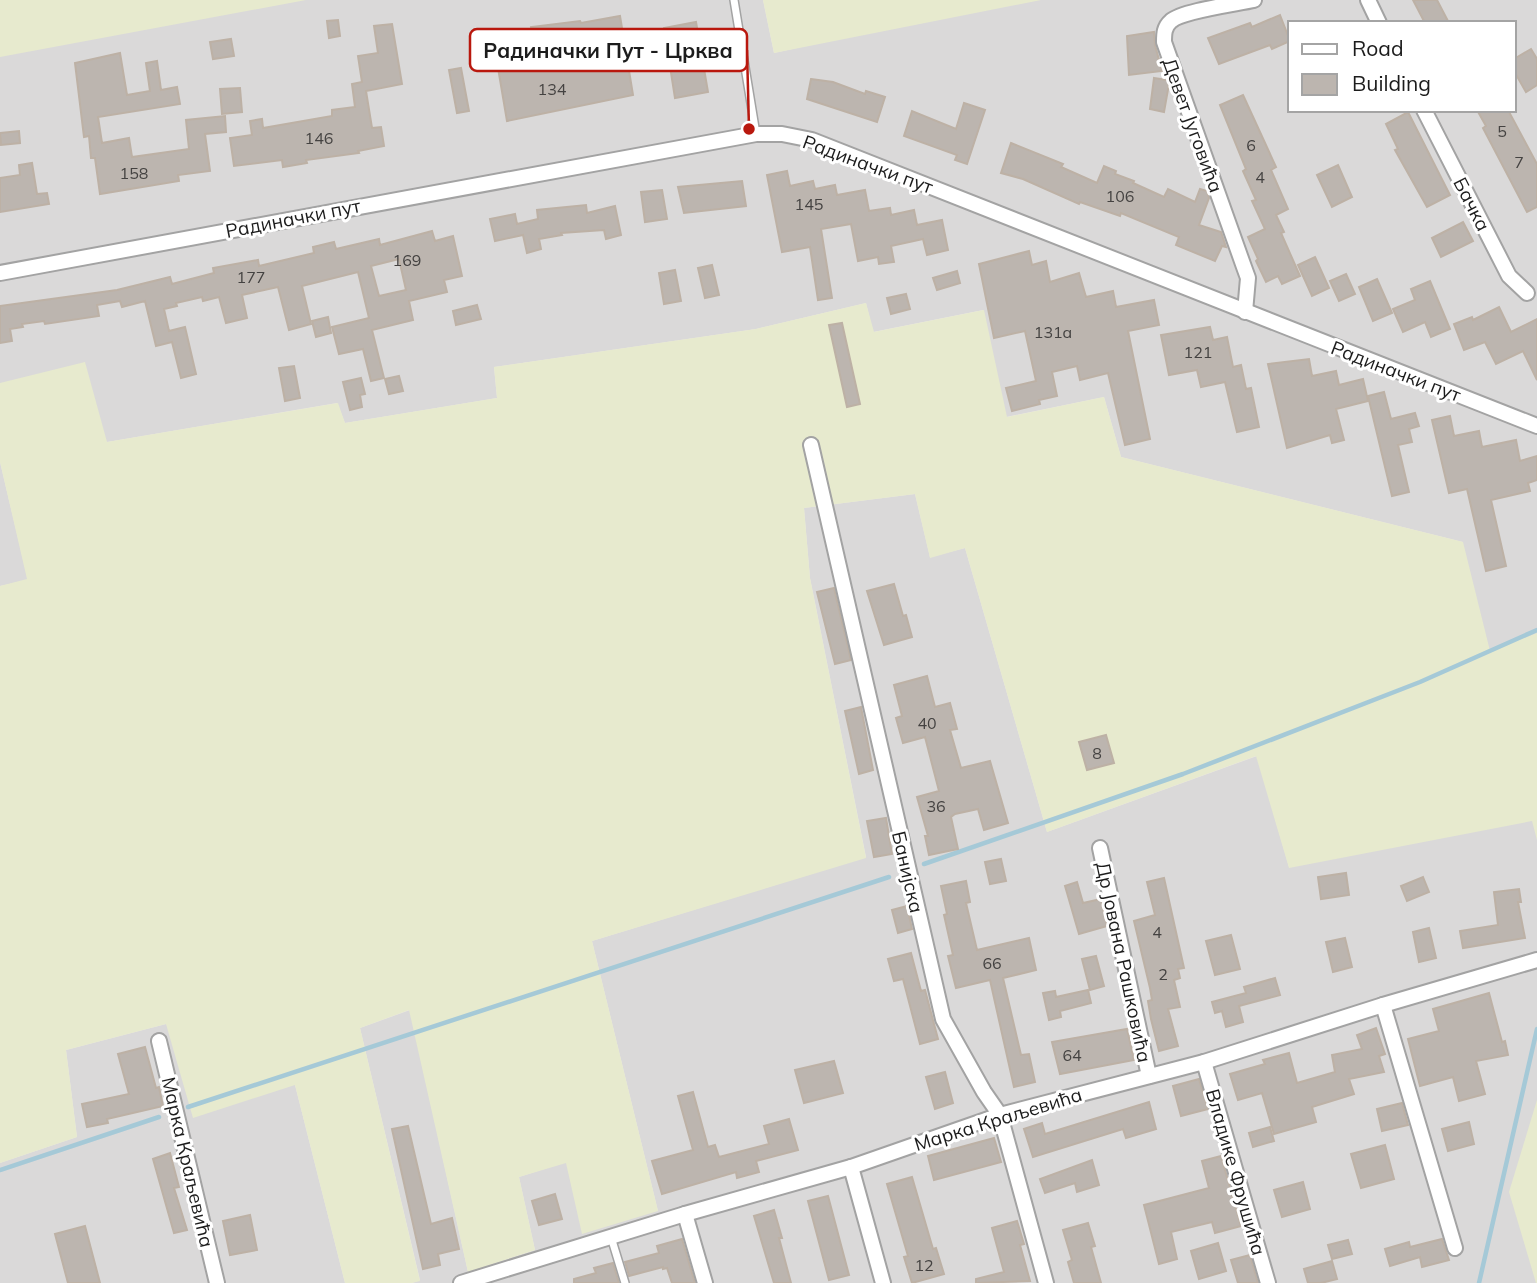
<svg xmlns="http://www.w3.org/2000/svg" width="1537" height="1283" font-family="Mulish,sans-serif">
	<style>
		.residential { fill: #dad9d9; fill-rule: evenodd }
		.farmland { fill: #e7eace }
		.lines { fill: none; stroke-linecap: round; stroke-linejoin: round }
		.stream { stroke: #a5c9d7; stroke-width: 4.5 }
		.building { fill: #bcb5af; stroke: #bdb1a5; stroke-width: 2; fill-rule: evenodd }
		.lane-casing { stroke: #a3a3a3; stroke-width: 10 }
		.street-casing { stroke: #a3a3a3; stroke-width: 18 }
		.lane { stroke: #fff; stroke-width: 7 }
		.street { stroke: #fff; stroke-width: 14 }
		.labels { text-anchor: middle; stroke-width: 6; stroke-linejoin: round; paint-order: stroke }
		.number-label { font-size: 16px; fill: #444241 }
		.street-label { font-size: 19px; fill: #1c1c1c; stroke: #fff }
		.leader { fill: none; stroke: #b9180e; stroke-width: 2.5 }
		.callout-dot { fill: #b9180e; stroke: #fff; stroke-width: 2.5 }
		.callout { fill: #fff; stroke: #b9180e; stroke-width: 2.5 }
		.callout-label { font-size: 21px; text-anchor: middle; font-weight: bold; fill: #1c1c1c }
	</style>
	<rect width="100%" height="100%" fill="#ece9e2"/>
	<g class="residential">
		<path d="M282 0H763L774 53 1016 0H1537V1283H412L420 1280 360 1028 410 1010 468 1272 535 1250 519 1177 566 1162 658 1211 592 941 866 857 810 578 804 508 915 494 930 557 965 548 1047 832 1257 756 1289 867 1463 542 1121 457 1104 397 1006 417 983 310 873 332 866 303 756 329 494 367 497 398 345 423 337 403 107 442 0 383V49ZM1290 23H1514V110H1290Z"/>
		<path d="M0 462 28 580 0 586Z"/>
		<path d="M166 1024 295 1085 345 1283H0V1163L77 1137 66 1050Z"/>
	</g>
	<g class="farmland">
		<path d="M0 0H306L0 57Z"/>
		<path d="M763 0H1041L774 53Z"/>
		<path d="M866 303 874 332 984 310 1007 417 1104 397 1121 457 1463 542 1490 651 1537 633V840L1532 821 1289 868 1256 756 1047 832 965 548 930 558 915 494 804 508 810 578 866 858 592 941 658 1211 582 1234 566 1163 519 1177 535 1250 468 1272 409 1010 360 1028 420 1281 412 1283H345L295 1085 193 1118 166 1024 66 1050 77 1137 0 1163V586L27 579 0 462V383L85 362 107 442 338 403 345 423 497 398 494 367 756 329Z"/>
		<path d="M1537 1100V1283H1536L1509 1192Z"/>
	</g>
	<g class="lines">
		<g class="stream">
			<path d="M924 864 1183 774 1420 682 1537 630"/>
			<path d="M188 1107 889 877"/>
			<path d="M0 1170 159 1117"/>
			<path d="M1479 1283 1537 1029"/>
		</g>
	</g>
	<g class="building">
		<path d="M1413 0H1437L1449 23H1425Z"/>
		<path d="M1280 15 1290 41 1272 49 1270 45 1219 64 1208 38 1250 23 1252 27Z"/>
		<path d="M620 16 633 95 507 121 496 56 534 49 531 27 580 21 581 23Z"/>
		<path d="M338 20 340 36 329 38 327 21Z"/>
		<path d="M696 22 708 92 675 98 664 28Z"/>
		<path d="M392 24 402 84 366 91 372 128 381 127 384 146 358 151 359 153 306 160 307 163 283 167 282 160 234 166 230 138 252 135 250 121 262 119 263 128 332 116V110L355 107 352 84 362 82 358 56 378 53 374 26Z"/>
		<path d="M1154 32 1155 45 1162 71 1129 75 1127 36Z"/>
		<path d="M231 39 234 56 213 59 210 42Z"/>
		<path d="M1531 49 1537 59V85L1526 92 1514 71V59Z"/>
		<path d="M120 53 127 95 150 91 146 63 157 61 161 90 177 87 180 104 98 117 102 143 129 138 132 157 189 149 186 120 225 116 226 132 205 134 210 171 178 175 179 181 100 194 95 158H91L89 136 84 137 75 63Z"/>
		<path d="M461 68 469 111 457 113 449 70Z"/>
		<path d="M1154 78 1167 80 1169 84 1164 112 1150 109Z"/>
		<path d="M811 79 833 82 865 94 866 91 885 97 877 122 807 99Z"/>
		<path d="M240 88 242 112 222 114 220 89Z"/>
		<path d="M1243 95 1276 167 1271 170 1288 209 1276 215 1284 232 1281 233 1300 276 1282 284 1278 276 1266 282 1256 261 1258 259 1248 237 1265 229 1252 201 1256 200 1243 171 1246 169 1220 105Z"/>
		<path d="M964 103 985 110 967 164 955 160 957 155 904 136 912 111 956 129Z"/>
		<path d="M1477 110H1508L1537 164V207L1527 212 1483 128 1486 126Z"/>
		<path d="M1408 112 1450 195 1427 207 1395 150 1398 149 1386 124Z"/>
		<path d="M19 131 20 143 1 145 0 133Z"/>
		<path d="M1011 143 1063 164 1061 167 1097 183 1104 166 1116 171 1115 174 1134 181 1133 183 1164 197 1168 189 1195 202 1200 189 1207 191 1209 198 1199 225 1221 232 1226 247 1222 246 1215 261 1176 245 1179 237 1121 213 1120 216 1080 202 1079 204 1023 179 1001 173Z"/>
		<path d="M32 163 37 194 47 193 49 204 0 212V178L20 175 19 165Z"/>
		<path d="M1338 165 1352 197 1332 207 1317 175Z"/>
		<path d="M787 171 790 186 813 181 815 189 835 185 837 195 865 190 869 211 890 208 891 215 914 210 917 225 942 220 948 250 927 255 923 239 891 246 894 262 879 264 878 257 858 261 851 224 821 229 832 298 818 300 810 247 782 252 767 175Z"/>
		<path d="M742 181 746 206 684 213 678 187Z"/>
		<path d="M662 190 667 219 645 222 641 192Z"/>
		<path d="M586 205 587 213 615 206 621 235 606 239 604 230 561 233 562 235 539 239 541 249 527 253 523 235 495 241 490 219 515 214 517 224 538 219 537 210Z"/>
		<path d="M1463 222 1473 241 1441 257 1432 238Z"/>
		<path d="M432 231 435 241 453 236 462 276 444 280 447 292 409 301 413 320 372 330 384 378 371 381 363 349 339 354 332 327 369 318 358 272 302 286 311 324 289 330 278 287 242 295 247 318 226 323 219 297 203 301 202 297 176 303 177 306 164 309 169 331 185 327 196 374 181 378 172 342 156 346 145 301 122 307 120 301 97 305 99 316 45 324 44 321 22 324 23 327 10 329 12 341 0 343V306L117 290 170 277 172 284 214 273 213 268 258 260 259 266 314 253 313 247 334 242 336 249 379 239 380 245ZM399 259 406 290 379 296 371 266Z"/>
		<path d="M1029 251 1032 265 1046 261 1050 282 1079 273 1086 297 1113 291 1116 307 1154 300 1159 325 1128 331 1150 439 1125 445 1108 373 1080 380 1077 366 1052 372 1057 396 1039 400 1040 404 1012 411 1006 388 1036 381 1025 331 994 338 979 264Z"/>
		<path d="M1315 257 1329 288 1312 296 1298 265Z"/>
		<path d="M712 265 719 295 705 298 698 268Z"/>
		<path d="M675 270 681 301 664 304 659 273Z"/>
		<path d="M957 271 960 283 937 290 933 278Z"/>
		<path d="M1346 274 1355 294 1339 301 1330 281Z"/>
		<path d="M1377 279 1392 313 1373 321 1359 287Z"/>
		<path d="M1430 281 1450 329 1431 337 1425 322 1403 332 1393 309 1415 300 1411 289Z"/>
		<path d="M906 294 910 309 891 314 887 298Z"/>
		<path d="M477 305 481 319 456 325 453 311Z"/>
		<path d="M1499 307 1511 332 1537 319V380L1523 351 1496 364 1485 342 1464 350 1454 324 1472 317 1473 320Z"/>
		<path d="M328 317 331 333 316 337 312 321Z"/>
		<path d="M842 323 860 404 847 407 829 325Z"/>
		<path d="M1210 327 1213 340 1227 337 1233 367 1241 365 1246 389 1251 388 1259 427 1237 432 1225 382 1201 387 1197 370 1169 375 1161 335Z"/>
		<path d="M1309 359 1312 376 1336 371 1339 385 1363 379 1368 401 1336 409 1344 440 1332 443 1330 435 1287 448 1268 364Z"/>
		<path d="M294 366 300 398 285 401 279 368Z"/>
		<path d="M399 376 403 391 389 394 385 379Z"/>
		<path d="M361 378 365 394 360 395 362 407 350 410 343 382Z"/>
		<path d="M1384 392 1391 419 1415 413 1419 426 1409 429 1412 442 1398 445 1409 492 1392 496 1368 396Z"/>
		<path d="M1450 416 1454 436 1479 431 1482 447 1516 440 1520 461 1537 456V480L1528 483 1530 491 1491 500 1506 566 1486 571 1467 489 1449 493 1432 420Z"/>
		<path d="M894 584 903 616 906 615 912 637 884 645 867 591Z"/>
		<path d="M834 588 851 660 835 664 817 592Z"/>
		<path d="M927 676 935 707 950 703 957 729 950 730 961 768 990 761 1008 823 984 830 978 809 955 814 951 817 958 849 929 855 925 836H928L917 797 939 791 925 737 903 743 896 718 902 716 894 685Z"/>
		<path d="M861 707 873 770 859 774 845 711Z"/>
		<path d="M1106 735 1114 763 1087 770 1079 742Z"/>
		<path d="M886 818 892 854 874 857 867 821Z"/>
		<path d="M1001 859 1006 881 990 884 985 862Z"/>
		<path d="M1346 873 1349 895 1321 899 1318 877Z"/>
		<path d="M1423 877 1429 892 1407 901 1401 886Z"/>
		<path d="M1164 878 1184 968 1178 969 1180 978 1174 980 1180 1007 1168 1009 1178 1046 1159 1051 1151 1019 1148 1001 1152 1000 1150 988 1134 921 1155 915 1147 882Z"/>
		<path d="M966 881 970 902 966 903 977 950 1029 938 1036 970 1003 978 1021 1055 1029 1054 1035 1082 1014 1087 990 980 956 988 948 956 953 955 944 915 947 914 941 886Z"/>
		<path d="M1077 882 1083 903 1101 899 1107 926 1079 934 1065 886Z"/>
		<path d="M1519 889 1521 902H1518L1525 938 1463 948 1460 931 1498 925 1494 892Z"/>
		<path d="M907 906 912 929 898 933 892 910Z"/>
		<path d="M1429 928 1436 958 1419 962 1413 932Z"/>
		<path d="M1231 935 1240 969 1215 975 1206 941Z"/>
		<path d="M1345 938 1352 967 1333 972 1326 942Z"/>
		<path d="M911 953 921 991 925 990 938 1039 920 1044 903 979 894 981 888 959Z"/>
		<path d="M1096 956 1104 986 1090 990 1082 959Z"/>
		<path d="M1275 978 1280 995 1239 1006 1243 1022 1226 1027 1222 1011 1215 1013 1212 1002 1246 993 1244 987Z"/>
		<path d="M1088 990 1091 1003 1060 1011 1061 1017 1049 1020 1043 993 1055 991 1056 997Z"/>
		<path d="M1489 993 1502 1042 1505 1041 1508 1055 1476 1061 1485 1094 1459 1101 1453 1077 1420 1086 1408 1039 1439 1031 1433 1009Z"/>
		<path d="M1376 1028 1385 1054 1379 1056 1384 1072 1349 1079 1354 1094 1312 1107 1316 1122 1274 1134 1262 1093 1238 1100 1230 1074 1265 1064 1263 1060 1289 1053 1297 1083 1335 1072 1332 1055 1362 1049 1357 1035Z"/>
		<path d="M1127 1029 1134 1060 1060 1074 1052 1042Z"/>
		<path d="M145 1047 156 1088 159 1087 163 1106 107 1119 108 1123 87 1127 82 1104 129 1094 118 1054Z"/>
		<path d="M834 1061 843 1093 804 1103 795 1070Z"/>
		<path d="M945 1072 953 1103 935 1109 926 1077Z"/>
		<path d="M1199 1079 1208 1109 1181 1116 1173 1086Z"/>
		<path d="M693 1092 708 1147 715 1145 719 1157 769 1144 764 1126 789 1119 798 1150 756 1161 759 1172 737 1178 736 1172 662 1194 652 1161 693 1150 678 1096Z"/>
		<path d="M1149 1102 1156 1129 1126 1138 1123 1129 1033 1157 1024 1129 1042 1123 1045 1134Z"/>
		<path d="M1402 1103 1408 1125 1382 1131 1377 1109Z"/>
		<path d="M1469 1122 1474 1144 1448 1151 1442 1129Z"/>
		<path d="M408 1126 431 1224 452 1218 459 1249 438 1254 440 1265 423 1269 392 1129Z"/>
		<path d="M1270 1127 1274 1141 1253 1147 1249 1133Z"/>
		<path d="M994 1138 1001 1162 934 1180 928 1156Z"/>
		<path d="M1385 1145 1394 1179 1361 1188 1351 1154Z"/>
		<path d="M170 1153 179 1187 174 1188 187 1230 174 1233 153 1159Z"/>
		<path d="M1221 1156 1241 1226 1215 1233 1212 1222 1171 1232 1177 1259 1159 1264 1144 1205 1209 1188 1202 1161Z"/>
		<path d="M1092 1160 1099 1185 1077 1192 1075 1183 1045 1193 1040 1179Z"/>
		<path d="M912 1177 933 1249 936 1248 944 1274 912 1283 904 1257 908 1256 887 1184Z"/>
		<path d="M1303 1182 1310 1209 1282 1217 1274 1190Z"/>
		<path d="M555 1194 562 1219 539 1225 532 1201Z"/>
		<path d="M828 1196 849 1275 829 1280 808 1201Z"/>
		<path d="M774 1210 782 1238H779L791 1283H774L754 1216Z"/>
		<path d="M250 1215 257 1250 230 1255 223 1221Z"/>
		<path d="M1017 1221 1024 1244 1020 1245 1030 1281 976 1283V1279L1004 1272 992 1228Z"/>
		<path d="M1088 1223 1095 1246 1091 1247 1101 1283H1074L1068 1262 1072 1260 1063 1230Z"/>
		<path d="M85 1226 100 1283H68L55 1234Z"/>
		<path d="M682 1239 695 1283H672L667 1268 663 1269V1267L629 1276 625 1262 659 1253 657 1246Z"/>
		<path d="M1442 1239 1449 1260 1422 1267 1420 1257 1390 1266 1385 1249 1409 1242 1410 1247Z"/>
		<path d="M1348 1240 1352 1254 1332 1259 1328 1245Z"/>
		<path d="M1218 1243 1226 1271 1199 1279 1191 1251Z"/>
		<path d="M1250 1255 1258 1283H1238L1231 1260Z"/>
		<path d="M1332 1261 1337 1279 1321 1283H1308L1304 1269Z"/>
		<path d="M613 1263 619 1283H574V1279L596 1273 594 1268Z"/>
	</g>
	<g class="lines">
		<g class="lane-casing">
			<g id="lane">
				<path d="M734 0 756 134"/>
				<path d="M611 1237 625 1283"/>
			</g>
		</g>
		<g class="street-casing">
			<g id="street">
				<path d="M1368 0 1379 23"/>
				<path d="M1424 110 1509 276 1527 293"/>
				<path d="M0 273 756 134H782L812 140 1537 426"/>
				<path d="M1245 312 1248 278 1244 267 1164 42C1164 34 1164 27 1171 21 1182 11 1236 4 1254 0"/>
				<path d="M811 445 943 1019 984 1092 1000 1115 1046 1283"/>
				<path d="M1100 848 1149 1076"/>
				<path d="M1383 1005 1455 1248"/>
				<path d="M159 1041 217 1283"/>
				<path d="M1204 1062 1268 1283"/>
				<path d="M851 1167 883 1283"/>
				<path d="M685 1214 705 1283"/>
				<path d="M461 1283 685 1214 851 1167 1000 1115 1204 1062 1383 1005 1537 960"/>
			</g>
		</g>
		<use href="#lane" class="lane"/>
		<use href="#street" class="street"/>
	</g>
	<g class="labels">
		<g class="number-label">
			<text x="552" y="95">134</text>
			<text x="1502" y="137">5</text>
			<text x="319" y="144">146</text>
			<text x="1251" y="151">6</text>
			<text x="1519" y="168">7</text>
			<text x="134" y="179">158</text>
			<text x="1260" y="183">4</text>
			<text x="1120" y="202">106</text>
			<text x="809" y="210">145</text>
			<text x="407" y="266">169</text>
			<text x="251" y="283">177</text>
			<text x="1053" y="338">131a</text>
			<text x="1198" y="358">121</text>
			<text x="927" y="729">40</text>
			<text x="1097" y="759">8</text>
			<text x="936" y="812">36</text>
			<text x="1157" y="938">4</text>
			<text x="992" y="969">66</text>
			<text x="1163" y="980">2</text>
			<text x="1072" y="1061">64</text>
			<text x="924" y="1271">12</text>
		</g>
		<g class="street-label">
			<text transform="translate(1193 125) rotate(70)" y="7">Девет Југовића</text>
			<text transform="translate(868 164) rotate(20)" y="7">Радиначки пут</text>
			<text transform="translate(1472 204) rotate(63)" y="7">Бачка</text>
			<text transform="translate(293 218) rotate(-11)" y="7">Радиначки пут</text>
			<text transform="translate(1396 371) rotate(21)" y="7">Радиначки пут</text>
			<text transform="translate(908 872) rotate(77)" y="7">Банијска</text>
			<text transform="translate(1124 962) rotate(78)" y="7">Др Јована Рашковића</text>
			<text transform="translate(998 1119) rotate(-17)" y="7">Марка Краљевића</text>
			<text transform="translate(188 1162) rotate(77)" y="7">Марка Краљевића</text>
			<text transform="translate(1236 1172) rotate(74)" y="7">Владике Фрушића</text>
		</g>
	</g>
	<path class="leader" d="M749 129L747 50"/>
	<circle class="callout-dot" cx="749" cy="129" r="7"/>
	<rect class="callout" x="470" y="29" width="277" height="42" rx="7"/>
	<g class="callout-label">
		<text x="608" y="58">Радиначки Пут - Црква</text>
	</g>
	<rect x="1288" y="21" width="228" height="91" fill="#ffffff" stroke="#a4a4a4" stroke-width="2"/>
	<rect x="1302" y="44" width="35" height="10" fill="#ffffff" stroke="#a4a4a4" stroke-width="2"/>
	<text x="1352" y="56" font-size="21" fill="#1c1c1c">Road</text>
	<rect x="1302" y="74" width="35" height="21" fill="#bcb5af" stroke="#a4a4a4" stroke-width="2"/>
	<text x="1352" y="91" font-size="21" fill="#1c1c1c">Building</text>
</svg>
